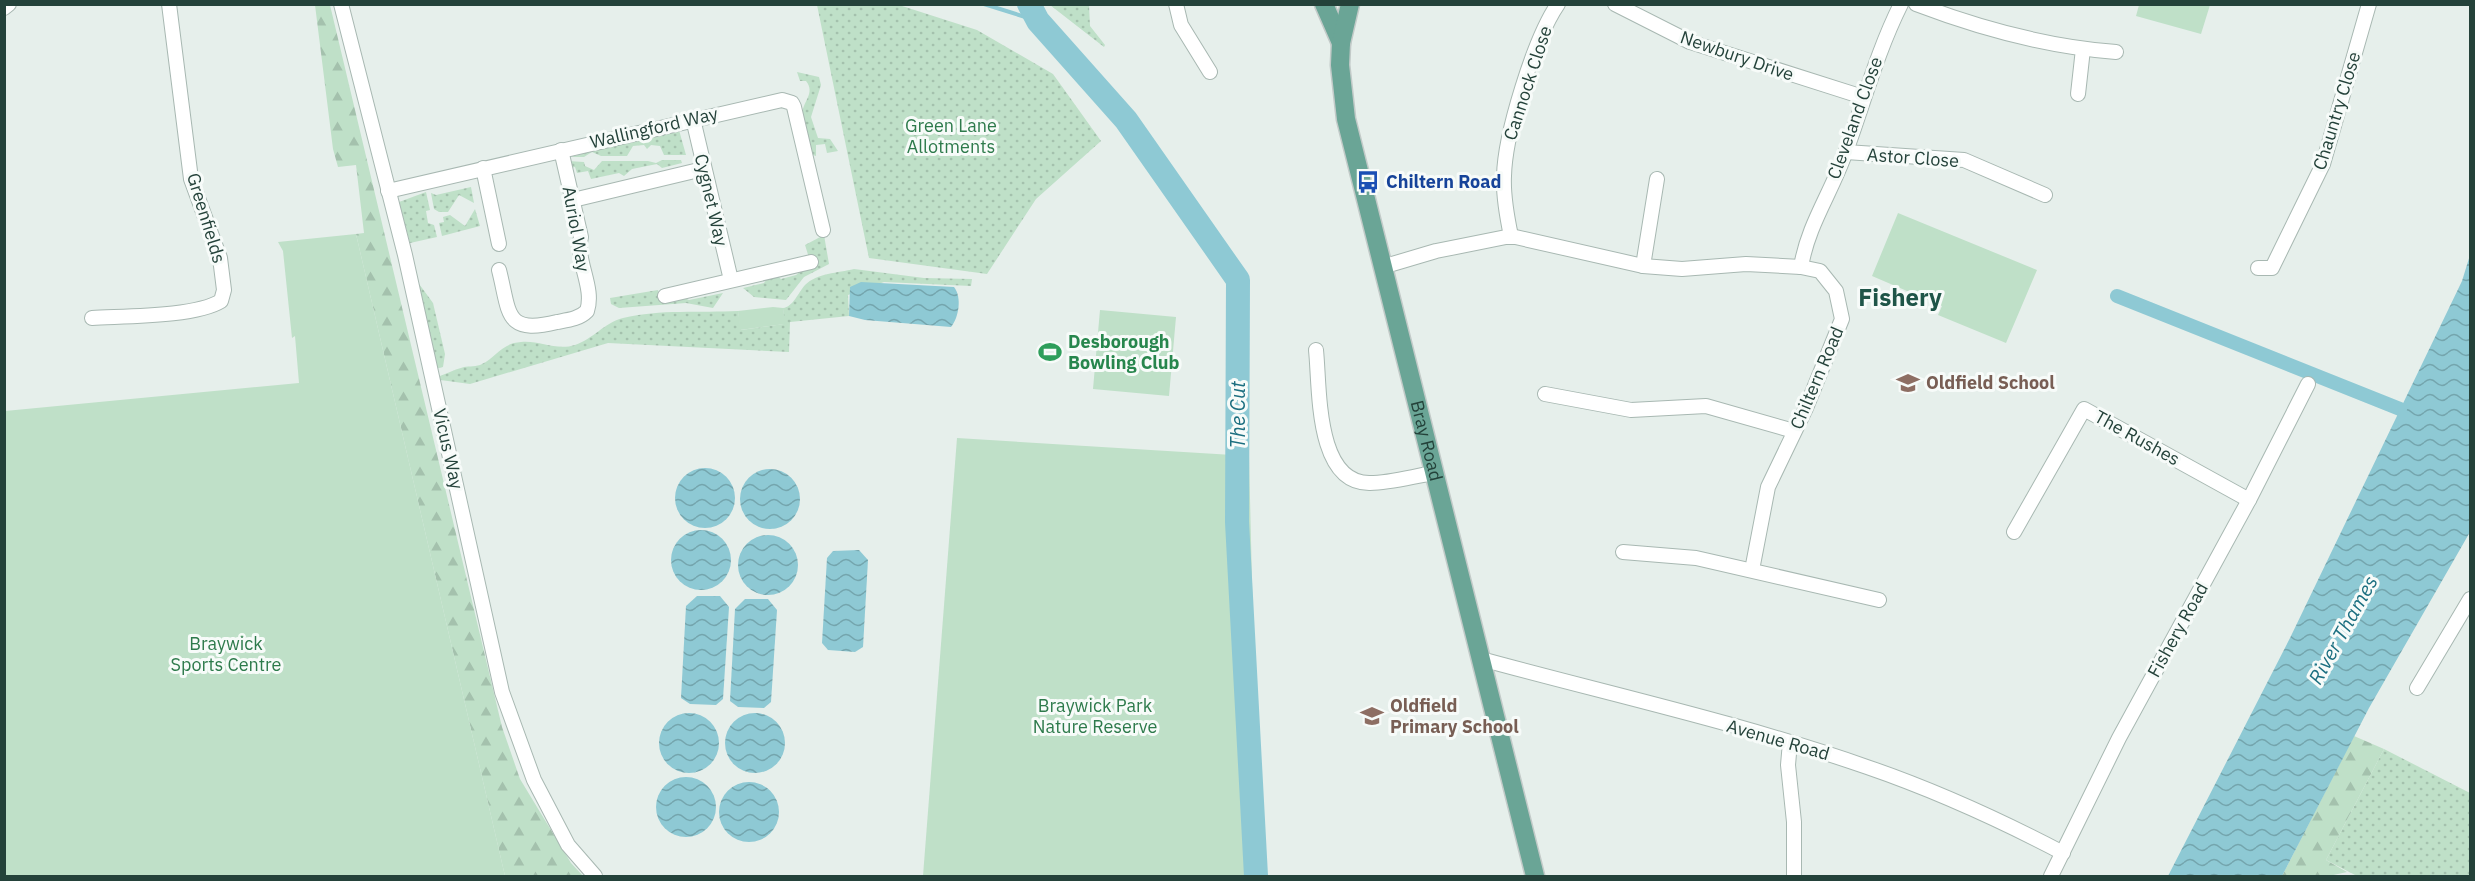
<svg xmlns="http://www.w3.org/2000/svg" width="2475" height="881" font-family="'IBM Plex Sans',sans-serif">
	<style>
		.grass { fill: url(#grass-dots) }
		.forest { fill: url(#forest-firs) }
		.park { fill: #bfe0c8 }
		.water { fill: url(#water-waves) }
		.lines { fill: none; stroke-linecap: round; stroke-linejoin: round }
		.stream { stroke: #8ec9d4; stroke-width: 4 }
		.canal { stroke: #8ec9d4; stroke-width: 14 }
		.river { stroke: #8ec9d4; stroke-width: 24 }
		.minor-casing { stroke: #a8b8b2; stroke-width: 16 }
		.major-casing { stroke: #c2cac8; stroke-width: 21 }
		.minor { stroke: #fff; stroke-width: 14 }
		.major { stroke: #6aa596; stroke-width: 18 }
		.labels { text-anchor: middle; stroke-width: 6; stroke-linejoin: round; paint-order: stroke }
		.street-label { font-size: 18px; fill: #24423a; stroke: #f7fbf9 }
		.park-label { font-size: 18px; fill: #2d7a4b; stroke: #f7fbf9 }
		.transit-label { font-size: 18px; font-weight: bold; fill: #164399; stroke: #f7fbf9; text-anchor: start }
		.leisure-label { font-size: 18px; font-weight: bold; fill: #27864d; stroke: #f7fbf9; text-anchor: start }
		.education-label { font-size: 18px; font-weight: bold; fill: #785e54; stroke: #f7fbf9; text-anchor: start }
		.water-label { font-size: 20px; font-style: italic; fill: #1c6f80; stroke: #f7fbf9 }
		.district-label { font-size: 24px; font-weight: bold; fill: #1f5548; stroke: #f7fbf9 }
	</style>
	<defs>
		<pattern id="grass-dots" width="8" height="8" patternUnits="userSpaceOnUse" patternTransform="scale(1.5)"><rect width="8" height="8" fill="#bfe0c8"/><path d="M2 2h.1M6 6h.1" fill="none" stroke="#a4c1ad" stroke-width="1.8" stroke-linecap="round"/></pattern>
		<pattern id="forest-firs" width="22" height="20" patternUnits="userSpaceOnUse" patternTransform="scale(1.5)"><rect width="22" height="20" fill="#bfe0c8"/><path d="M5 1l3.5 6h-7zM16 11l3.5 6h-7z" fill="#a4c1ad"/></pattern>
		<pattern id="water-waves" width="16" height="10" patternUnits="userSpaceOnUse" patternTransform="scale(1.5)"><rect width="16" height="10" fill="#8ec9d4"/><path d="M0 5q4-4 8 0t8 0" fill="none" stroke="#74a5ad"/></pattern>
	</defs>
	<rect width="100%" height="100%" fill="#e6efeb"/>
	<g class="grass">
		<path d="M817 5H899L977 30 1053 74 1101 141 1036 199 987 274 869 258Z"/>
		<path d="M1050 5H1089L1090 26 1105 45 1104 47Z"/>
		<path d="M797 72 819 77 821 85 811 117 818 138 830 139 838 151 827 153 825 144 816 145V156L810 154C807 142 801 127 802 116 802 101 816 94 806 81H800Z"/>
		<path d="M679 130 686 155H664L660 146 651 145 647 149 644 145 633 146 627 156H601L592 152 584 157H570Z"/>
		<path d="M662 160H681L682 163 662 168 657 164 632 169 624 176 619 173 591 179 588 171 577 173 575 167 567 169 568 161 584 162 585 166 594 170 602 161H648L656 163Z"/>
		<path d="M471 187 474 203 459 195 448 212H439L434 209 431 193 436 195Z"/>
		<path d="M426 192 430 210 426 211 428 223 434 225 437 237 410 243 399 202Z"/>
		<path d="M475 209 480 226 442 236 439 223 444 222 443 217 450 215 465 226Z"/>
		<path d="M824 235 829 264 804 277 786 300 754 297 743 288 764 283 769 276 776 275 781 279 796 275 811 264 805 245Z"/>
		<path d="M854 269 924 278 972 279 971 286 884 282 848 295 849 316 790 322 789 352 608 343 470 384 433 379C443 375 453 370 464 367 469 366 477 367 482 364 496 357 502 343 521 342 539 340 556 351 575 345 593 339 604 323 623 318 660 309 700 313 738 311L741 330 784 324 783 308C793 307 798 293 805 285 817 273 838 273 854 269Z"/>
		<path d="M414 277 433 303 445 354 443 367 431 370Z"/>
		<path d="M658 290 661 302 683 297 689 300 723 293 713 308 686 303 619 308 611 304 610 298Z"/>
		<path d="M2384 749 2470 793V876H2357L2326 860Z"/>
	</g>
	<g class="forest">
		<path d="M315 5H330L502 727 520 779 571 863 583 876H505L356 234 364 233 356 165 338 167 333 149Z"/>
		<path d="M2354 736 2384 749 2326 860 2347 872 2329 876H2282Z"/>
	</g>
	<g class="park">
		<path d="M2139 5V4L2210 5 2201 34 2136 16Z"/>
		<path d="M1898 213 2037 270 2006 343 1938 315 1942 306 1872 276Z"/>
		<path d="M356 234 505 876H5V411L299 383 295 336 292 338 283 251 278 242Z"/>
		<path d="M773 307 783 308 785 324 740 330 738 311Z"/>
		<path d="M1100 310 1176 317 1169 396 1093 389Z"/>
		<path d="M957 438 1249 456 1259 876H923Z"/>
	</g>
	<g class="water">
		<path d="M2470 255V532L2369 708 2282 876H2168L2290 638 2462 281Z"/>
		<path d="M861 282 954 287C962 297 959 317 951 327L865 320 849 316 850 287Z"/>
		<circle cx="705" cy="498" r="30"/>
		<circle cx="770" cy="499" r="30"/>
		<circle cx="701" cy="560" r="30"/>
		<circle cx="768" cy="565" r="30"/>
		<path d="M859 550 868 560 863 647 855 652 828 650 822 643 827 558 833 551Z"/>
		<path d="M697 596H720L729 607 723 699 716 705 690 704 681 698 686 606Z"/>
		<path d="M745 599H768L777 610 771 702 764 708 738 707 730 701 735 609Z"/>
		<circle cx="755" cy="743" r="30"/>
		<circle cx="689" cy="743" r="30"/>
		<circle cx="686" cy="807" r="30"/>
		<circle cx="749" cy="812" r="30"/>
	</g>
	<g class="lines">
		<path class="stream" d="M984 4 1038 21"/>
		<path class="canal" d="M2117 296 2400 409"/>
		<path class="river" d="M1029 4 1038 21 1126 120 1238 280 1237 522 1256 876"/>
		<g class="minor-casing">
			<g id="minor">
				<path d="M341 4 405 255 502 692 534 780 568 845 595 876"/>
				<path d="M1176 4 1181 25 1210 72"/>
				<path d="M1615 4 1690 42 1863 97"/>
				<path d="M1916 4C1979 28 2049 47 2116 52"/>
				<path d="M4 8 9 4"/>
				<path d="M2078 94 2083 49"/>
				<path d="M693 119 731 280"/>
				<path d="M1846 152 1964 160 2045 195"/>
				<path d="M483 168 499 244"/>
				<path d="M388 191 782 100 792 103 794 107 823 230"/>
				<path d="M573 200 703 169"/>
				<path d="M1511 236C1507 217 1503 196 1504 176 1505 134 1534 39 1558 4"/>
				<path d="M1643 266 1657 179"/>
				<path d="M1382 267 1436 251 1511 236 1643 266 1682 269 1746 264 1801 267 1820 271 1836 291 1842 319 1806 408 1768 487 1752 570"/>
				<path d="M1801 267C1808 224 1832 192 1846 151 1864 102 1877 52 1901 4"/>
				<path d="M2258 268H2272L2323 164 2369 4"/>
				<path d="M499 270C510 313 504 335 557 322 568 320 579 319 587 311 595 287 575 261 581 237L561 150"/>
				<path d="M665 296 811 262"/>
				<path d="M92 318C124 316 195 317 221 301L224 290 220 258 191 179 169 4"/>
				<path d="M1316 350C1320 387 1315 484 1370 483 1391 483 1414 476 1434 473"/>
				<path d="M1545 394 1631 410 1706 406 1794 431"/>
				<path d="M2014 532 2084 409 2249 500"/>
				<path d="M1623 552 1696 558 1879 600"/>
				<path d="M1481 659C1609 694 1741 723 1867 767 1934 790 2000 820 2063 853"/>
				<path d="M2417 688 2470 599"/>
				<path d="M1790 742 1788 765 1794 822V876"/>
				<path d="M2051 876 2119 738 2249 500 2308 384"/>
			</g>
		</g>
		<g class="major-casing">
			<g id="major">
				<path d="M1324 4 1341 43"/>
				<path id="s1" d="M1350 4 1341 43 1340 65 1346 119 1535 876"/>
			</g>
		</g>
		<use href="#minor" class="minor"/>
		<use href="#major" class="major"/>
	</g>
	<defs>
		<g id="bus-bare" transform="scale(1.8)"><path d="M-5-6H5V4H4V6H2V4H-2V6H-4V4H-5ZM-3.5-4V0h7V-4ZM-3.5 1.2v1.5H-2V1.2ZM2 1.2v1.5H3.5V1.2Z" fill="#1a4fb4" stroke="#f7fbf9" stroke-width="2.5" paint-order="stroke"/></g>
		<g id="stadium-bare" transform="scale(1.8)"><path d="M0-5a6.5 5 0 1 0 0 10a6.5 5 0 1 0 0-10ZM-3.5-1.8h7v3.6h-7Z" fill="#2e9e5b" stroke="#f7fbf9" stroke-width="2.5" paint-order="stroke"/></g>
		<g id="school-bare" transform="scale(1.8)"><path d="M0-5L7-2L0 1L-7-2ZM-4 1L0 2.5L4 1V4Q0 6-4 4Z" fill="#8d6e63" stroke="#f7fbf9" stroke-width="2.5" paint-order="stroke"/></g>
	</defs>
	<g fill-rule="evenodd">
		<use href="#bus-bare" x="1368" y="182"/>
		<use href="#stadium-bare" x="1050" y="352"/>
		<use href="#school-bare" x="1908" y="383"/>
		<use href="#school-bare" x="1372" y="716"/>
	</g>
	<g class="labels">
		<g class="street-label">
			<text transform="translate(1737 56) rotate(19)" y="6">Newbury Drive</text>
			<text transform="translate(1528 83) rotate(-72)" y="6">Cannock Close</text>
			<text transform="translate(2337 111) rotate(-73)" y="6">Chauntry Close</text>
			<text transform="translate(1855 118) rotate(-70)" y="6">Cleveland Close</text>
			<text transform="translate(654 128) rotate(-13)" y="6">Wallingford Way</text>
			<text transform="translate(1913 158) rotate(4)" y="6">Astor Close</text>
			<text transform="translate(711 200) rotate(77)" y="6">Cygnet Way</text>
			<text transform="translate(206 218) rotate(73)" y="6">Greenfields</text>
			<text transform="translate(576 229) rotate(80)" y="6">Auriol Way</text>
			<text transform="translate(1817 378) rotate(-67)" y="6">Chiltern Road</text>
			<text transform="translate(2137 438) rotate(29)" y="6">The Rushes</text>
			<text dy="6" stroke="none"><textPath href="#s1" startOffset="448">Bray Road</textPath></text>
			<text transform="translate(448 449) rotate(77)" y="6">Vicus Way</text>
			<text transform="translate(2178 630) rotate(-61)" y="6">Fishery Road</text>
			<text transform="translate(1778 740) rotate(16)" y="6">Avenue Road</text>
		</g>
		<g class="park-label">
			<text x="951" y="132">Green Lane<tspan x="951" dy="21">Allotments</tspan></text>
			<text x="226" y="650">Braywick<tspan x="226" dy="21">Sports Centre</tspan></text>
			<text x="1095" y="712">Braywick Park<tspan x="1095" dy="21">Nature Reserve</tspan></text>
		</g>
		<g class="transit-label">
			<text x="1386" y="188">Chiltern Road</text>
		</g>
		<g class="leisure-label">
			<text x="1068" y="348">Desborough<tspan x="1068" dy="21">Bowling Club</tspan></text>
		</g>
		<g class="education-label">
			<text x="1926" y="389">Oldfield School</text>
			<text x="1390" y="712">Oldfield<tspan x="1390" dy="21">Primary School</tspan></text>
		</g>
		<g class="water-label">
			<text transform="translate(1238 415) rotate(-90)" y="7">The Cut</text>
			<text transform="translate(2343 630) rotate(-61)" y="7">River Thames</text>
		</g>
		<g class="district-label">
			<text x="1900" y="306">Fishery</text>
		</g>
	</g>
	<rect width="2475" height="881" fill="none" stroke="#24423a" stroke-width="12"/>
</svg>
